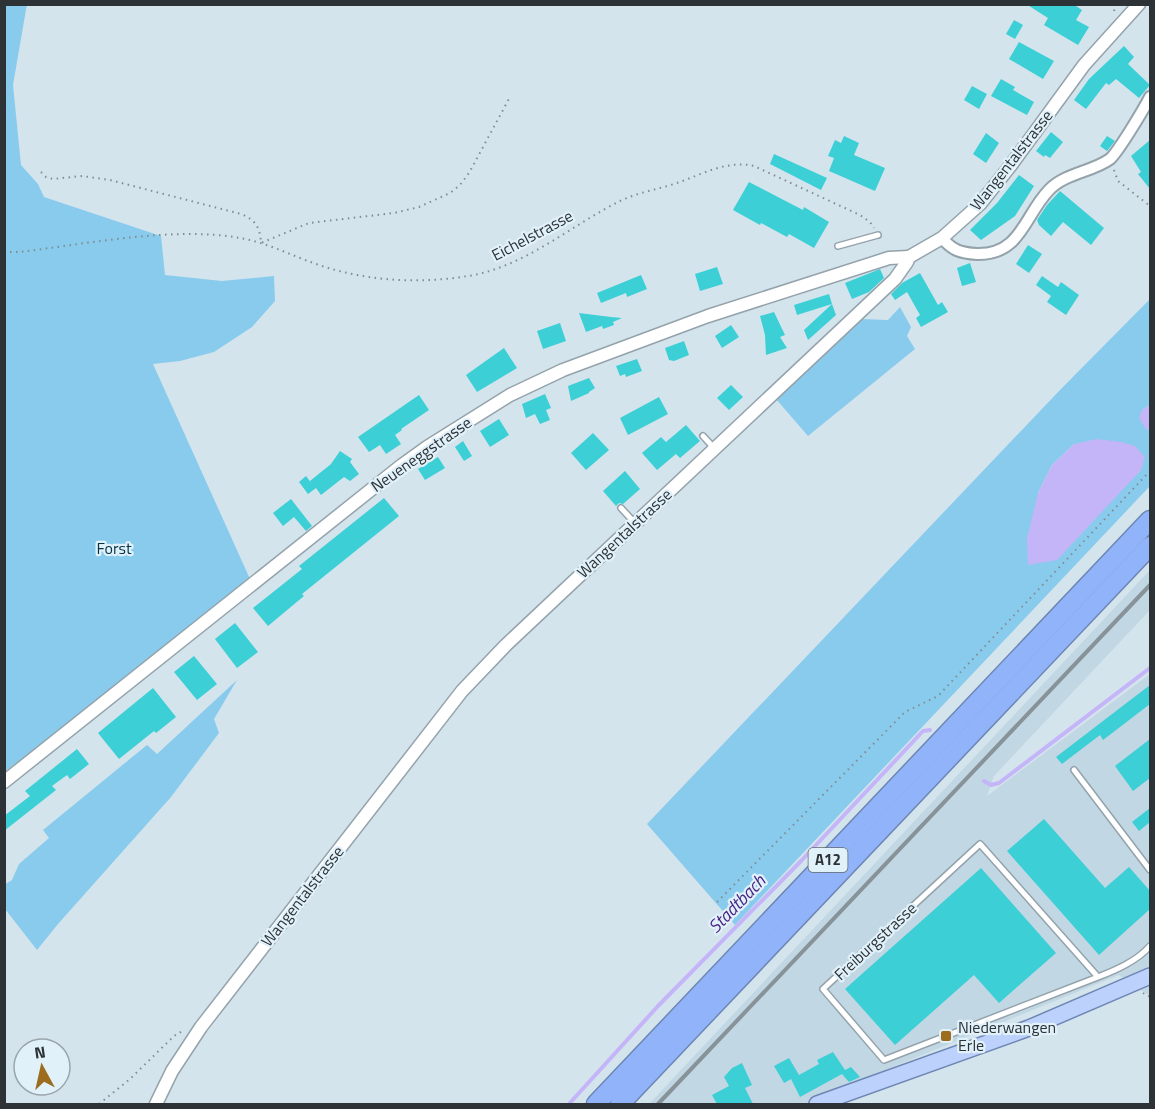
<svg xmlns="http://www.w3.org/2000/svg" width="1155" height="1109" font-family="'Titillium Web',sans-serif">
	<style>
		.built { fill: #c1d7e4 }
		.green { fill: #89cbed; fill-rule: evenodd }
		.water { fill: #c4b5f9 }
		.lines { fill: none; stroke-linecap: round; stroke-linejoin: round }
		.stream { stroke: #c4b5f9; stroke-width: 4 }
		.building { fill: #3ccfd6 }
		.service-casing { stroke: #94a3ab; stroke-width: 8 }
		.minor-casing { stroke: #94a3ab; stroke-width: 14 }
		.tertiary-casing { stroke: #94a3ab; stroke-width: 15 }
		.primary-casing { stroke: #6d86b4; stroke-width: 18 }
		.motorway-casing { stroke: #6d86b4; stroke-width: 21 }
		.path { stroke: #818c92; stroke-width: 2; stroke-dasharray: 1.5 4.5; stroke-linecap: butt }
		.service { stroke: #fff; stroke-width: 5 }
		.minor { stroke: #fff; stroke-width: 10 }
		.tertiary { stroke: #fff; stroke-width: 12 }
		.primary { stroke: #bcd1fb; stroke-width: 15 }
		.motorway { stroke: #90b3f9; stroke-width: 18 }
		.rail { stroke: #879399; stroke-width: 4 }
		.poi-dot { fill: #9c6c1f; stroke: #e1f1fa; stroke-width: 2 }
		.labels { text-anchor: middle; stroke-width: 4.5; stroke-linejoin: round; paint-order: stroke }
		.shield { fill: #e1f1fa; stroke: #626b70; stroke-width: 1.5 }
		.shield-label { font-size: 15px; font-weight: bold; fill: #2c3235 }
		.street-label { font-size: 16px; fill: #2c3235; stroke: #e1f1fa }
		.park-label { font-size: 16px; fill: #013246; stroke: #e1f1fa }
		.poi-label { font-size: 16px; fill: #2c3235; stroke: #e1f1fa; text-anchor: start }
		.water-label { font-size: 18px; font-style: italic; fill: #482584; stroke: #e1f1fa }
	</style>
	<rect width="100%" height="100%" fill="#d4e4ec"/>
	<path class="built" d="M1150 570V610L994 776 987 796 1150 674V996L1119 975 868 1077 805 1104H649Z"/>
	<g class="green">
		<path d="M27 4 13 85 21 165 38 184 44 197 161 236 165 275 222 281 274 276 275 301 252 327 214 352 180 361 153 364 250 579 74 722 5 771 4 5Z"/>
		<path d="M1150 299V405L1142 410 1145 428 1150 430V486L735 925 647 824 1059 391ZM1074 444 1141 470 1120 490 1038 493 1052 465Z"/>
		<path d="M900 307 911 327 907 336 915 349 808 436 776 399 861 319 888 320Z"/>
		<path d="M237 680 214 719 219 733 171 797 58 924 37 950 5 909 4 885 12 880 19 864 49 838 43 830 147 745 157 754Z"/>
	</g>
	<g class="water">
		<path d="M1150 405V430L1145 428 1139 418 1142 410Z"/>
		<path d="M1097 439 1121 442 1135 446 1145 457 1141 470 1057 560 1028 565 1027 539 1038 493 1052 465 1074 444Z"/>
	</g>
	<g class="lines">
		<g class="stream">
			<path d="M984 781 991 785 999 783 1150 668"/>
			<path d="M569 1104 658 1006 801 861 923 731 930 730"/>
		</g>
	</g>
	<g class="building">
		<path d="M1026 4H1073L1082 10 1076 20 1089 27 1078 45 1044 25 1048 18Z"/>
		<path d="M1014 20 1023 25 1015 39 1006 34Z"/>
		<path d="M1019 42 1054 61 1043 79 1009 59Z"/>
		<path d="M1124 46 1134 57 1128 64 1150 85 1139 98 1116 79 1109 85 1106 83 1086 109 1074 100 1089 79Z"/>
		<path d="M1001 79 1015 87 1013 90 1034 102 1027 115 991 96Z"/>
		<path d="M972 86 987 94 979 109 964 100Z"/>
		<path d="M1051 132 1063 142 1050 158 1045 155 1044 157 1036 151Z"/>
		<path d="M986 133 999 143 986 163 973 154Z"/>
		<path d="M844 136 859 143 854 155 885 168 875 191 829 171 834 158 828 156 835 140 841 143Z"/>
		<path d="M1107 136 1115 141 1107 151 1100 146Z"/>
		<path d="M1150 140V189L1138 174 1141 172 1131 156Z"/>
		<path d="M774 154 827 178 821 190 770 164Z"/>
		<path d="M1019 175 1034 186 1015 216 981 240 970 230 997 203Z"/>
		<path d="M749 182 803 210 804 207 829 222 814 248 789 234 787 237 761 223 760 225 733 210Z"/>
		<path d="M1060 191 1104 228 1091 245 1063 222 1051 236 1039 225 1037 220 1047 205Z"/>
		<path d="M1028 245 1042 254 1029 273 1016 264Z"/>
		<path d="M970 263 976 282 962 286 957 268Z"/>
		<path d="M717 267 723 284 700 291 695 274Z"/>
		<path d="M880 269 884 278 869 292 852 299 845 283Z"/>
		<path d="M920 273 938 305 942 302 948 312 921 327 916 318 920 315 907 292 895 300 891 294 902 283Z"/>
		<path d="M641 275 647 289 627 297 626 293 601 303 597 293Z"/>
		<path d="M1042 276 1058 287 1061 282 1079 295 1066 315 1047 302 1051 296 1036 285Z"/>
		<path d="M829 294 832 304 797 315 794 305Z"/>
		<path d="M832 304 836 315 808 340 804 330Z"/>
		<path d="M774 312 785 335 780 337 787 348 766 355 765 335 760 316Z"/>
		<path d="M579 313 611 317 622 318 613 322 614 325 603 329 602 326 586 332Z"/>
		<path d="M560 323 566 341 543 349 537 331Z"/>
		<path d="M731 325 739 337 722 348 715 336Z"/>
		<path d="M684 341 689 355 674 361 669 360 665 348Z"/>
		<path d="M504 348 517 368 477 392 466 375Z"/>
		<path d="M637 359 642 371 626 377 625 374 620 376 616 366Z"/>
		<path d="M589 378 595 388 589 392V393L571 401 568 386Z"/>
		<path d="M731 385 743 397 729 410 717 398Z"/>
		<path d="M545 394 551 408 546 410 550 420 540 424 535 414 526 418 522 404Z"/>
		<path d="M419 395 429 410 401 429 402 430 395 435 401 444 386 454 380 445 369 452 358 437Z"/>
		<path d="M659 397 668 414 628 435 620 418Z"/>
		<path d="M499 419 509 435 490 447 480 431Z"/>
		<path d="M686 425 700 441 680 458 676 454 657 470 642 453 661 437 666 442Z"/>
		<path d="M593 433 609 450 586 470 571 453Z"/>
		<path d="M463 441 472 456 464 461 455 447Z"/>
		<path d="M340 451 352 459 350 462 359 474 350 481 344 477 321 495 316 488 308 494 299 482 306 476 312 484 310 481 331 464Z"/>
		<path d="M438 457 445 468 425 480 418 469Z"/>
		<path d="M625 471 640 489 623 504 619 503 616 506 603 491Z"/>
		<path d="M384 498 399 516 302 594 304 596 268 626 253 608 302 569 299 566Z"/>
		<path d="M291 499 312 526 306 531 294 517 283 526 273 513Z"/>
		<path d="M235 623 258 652 237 668 215 639Z"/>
		<path d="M194 656 217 684 197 700 174 672Z"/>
		<path d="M1150 685V704L1103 740 1100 735 1062 764 1056 757Z"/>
		<path d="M153 688 176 717 156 733 154 731 119 759 98 733Z"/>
		<path d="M1150 739V778L1133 791 1115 766Z"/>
		<path d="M77 749 89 764 70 779 67 775 52 786 56 790 4 831V816L30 796 25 791Z"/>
		<path d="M1150 808V822L1139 831 1132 822Z"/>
		<path d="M1044 819 1105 888 1129 867 1150 891V909L1099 955 1007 851Z"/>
		<path d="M981 868 1056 953 999 1003 974 975 895 1045 845 989Z"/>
		<path d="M833 1052 845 1070 851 1067 860 1077 849 1082 842 1074 800 1097 791 1079 784 1083 774 1066 789 1058 799 1075 819 1064 817 1060Z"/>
		<path d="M742 1063 752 1085 745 1088 753 1104H717L712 1095 729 1086 724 1077 732 1068Z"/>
	</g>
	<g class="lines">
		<g class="service-casing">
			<g id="service">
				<path d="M838 246 878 235"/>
				<path d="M703 436 714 448"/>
				<path d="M621 508 634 522"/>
				<path d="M1074 770 1150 870"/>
				<path d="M1098 977 980 844 823 989 884 1060 1098 977C1116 970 1137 961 1150 946"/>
			</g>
		</g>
		<g class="minor-casing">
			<path id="minor" d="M942 238C953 251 961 253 977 254 1021 255 1024 216 1049 190 1065 173 1092 172 1110 159 1118 152 1144 109 1150 97"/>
		</g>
		<g class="tertiary-casing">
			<g id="tertiary">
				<path d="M4 782 402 465 427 447 510 395 563 370 708 316 889 258 909 257"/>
				<path d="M156 1104 172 1071 201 1027 462 691 506 645 895 279 907 262 909 257 942 238 980 204 1011 165 1084 65 1139 4"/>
			</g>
		</g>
		<g class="primary-casing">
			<path id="primary" d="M817 1104 1029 1028 1150 976"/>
		</g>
		<g class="motorway-casing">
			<g id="motorway">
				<path d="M596 1104 1150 520"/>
				<path d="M620 1104 1150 546"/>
			</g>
		</g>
		<g class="path">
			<path d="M1114 11 1116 4"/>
			<path d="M1114 170 1118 181 1150 206"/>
			<path d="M41 172 46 177 53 179 82 176 110 180 241 214C256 220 260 228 261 243L309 223 394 213 419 207 450 193 460 185 469 173 510 97"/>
			<path d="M4 252H19C87 244 173 226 240 238 269 243 294 257 322 266 371 282 424 284 474 275 528 264 572 225 620 201 639 192 660 189 680 182 704 173 729 160 754 166L860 215 870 222 874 228"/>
			<path d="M4 503V517"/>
			<path d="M717 902 905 712 938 696 1150 471"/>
			<path d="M1143 993 1150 997"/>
			<path d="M99 1104 130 1079 174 1036 184 1030"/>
		</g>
		<use href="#service" class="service"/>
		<use href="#minor" class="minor"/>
		<use href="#tertiary" class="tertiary"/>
		<use href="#primary" class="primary"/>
		<use href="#motorway" class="motorway"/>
		<path class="rail" d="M658 1104 1150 585"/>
	</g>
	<rect class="poi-dot" x="940" y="1030" width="12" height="12" rx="3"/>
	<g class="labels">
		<rect class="shield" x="808.5" y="848" width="39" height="24" rx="4.5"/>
		<g class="shield-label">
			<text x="828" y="865">A12</text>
		</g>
		<g class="street-label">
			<text transform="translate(1011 160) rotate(-52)" y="6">Wangentalstrasse</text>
			<text transform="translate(532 235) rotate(-28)" y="6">Eichelstrasse</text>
			<text transform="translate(421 454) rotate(-35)" y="6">Neueneggstrasse</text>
			<text transform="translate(624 533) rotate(-43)" y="6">Wangentalstrasse</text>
			<text transform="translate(302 896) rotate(-52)" y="6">Wangentalstrasse</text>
			<text transform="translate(875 941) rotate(-43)" y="6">Freiburgstrasse</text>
		</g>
		<g class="park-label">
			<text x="114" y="554">Forst</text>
		</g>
		<g class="poi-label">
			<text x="958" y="1033">Niederwangen<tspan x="958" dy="18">Erle</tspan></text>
		</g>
		<g class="water-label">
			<text transform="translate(737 904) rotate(-46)" y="6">Stadtbach</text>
		</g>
	</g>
	<rect width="1155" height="1109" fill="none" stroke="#2c3235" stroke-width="12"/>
	<g transform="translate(42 1067) rotate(352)"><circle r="28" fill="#e1f1fa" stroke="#99a5ab" stroke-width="1.5"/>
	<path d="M0-4.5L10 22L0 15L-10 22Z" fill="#9c6c1f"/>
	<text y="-9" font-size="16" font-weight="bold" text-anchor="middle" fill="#2c3235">N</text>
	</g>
</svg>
